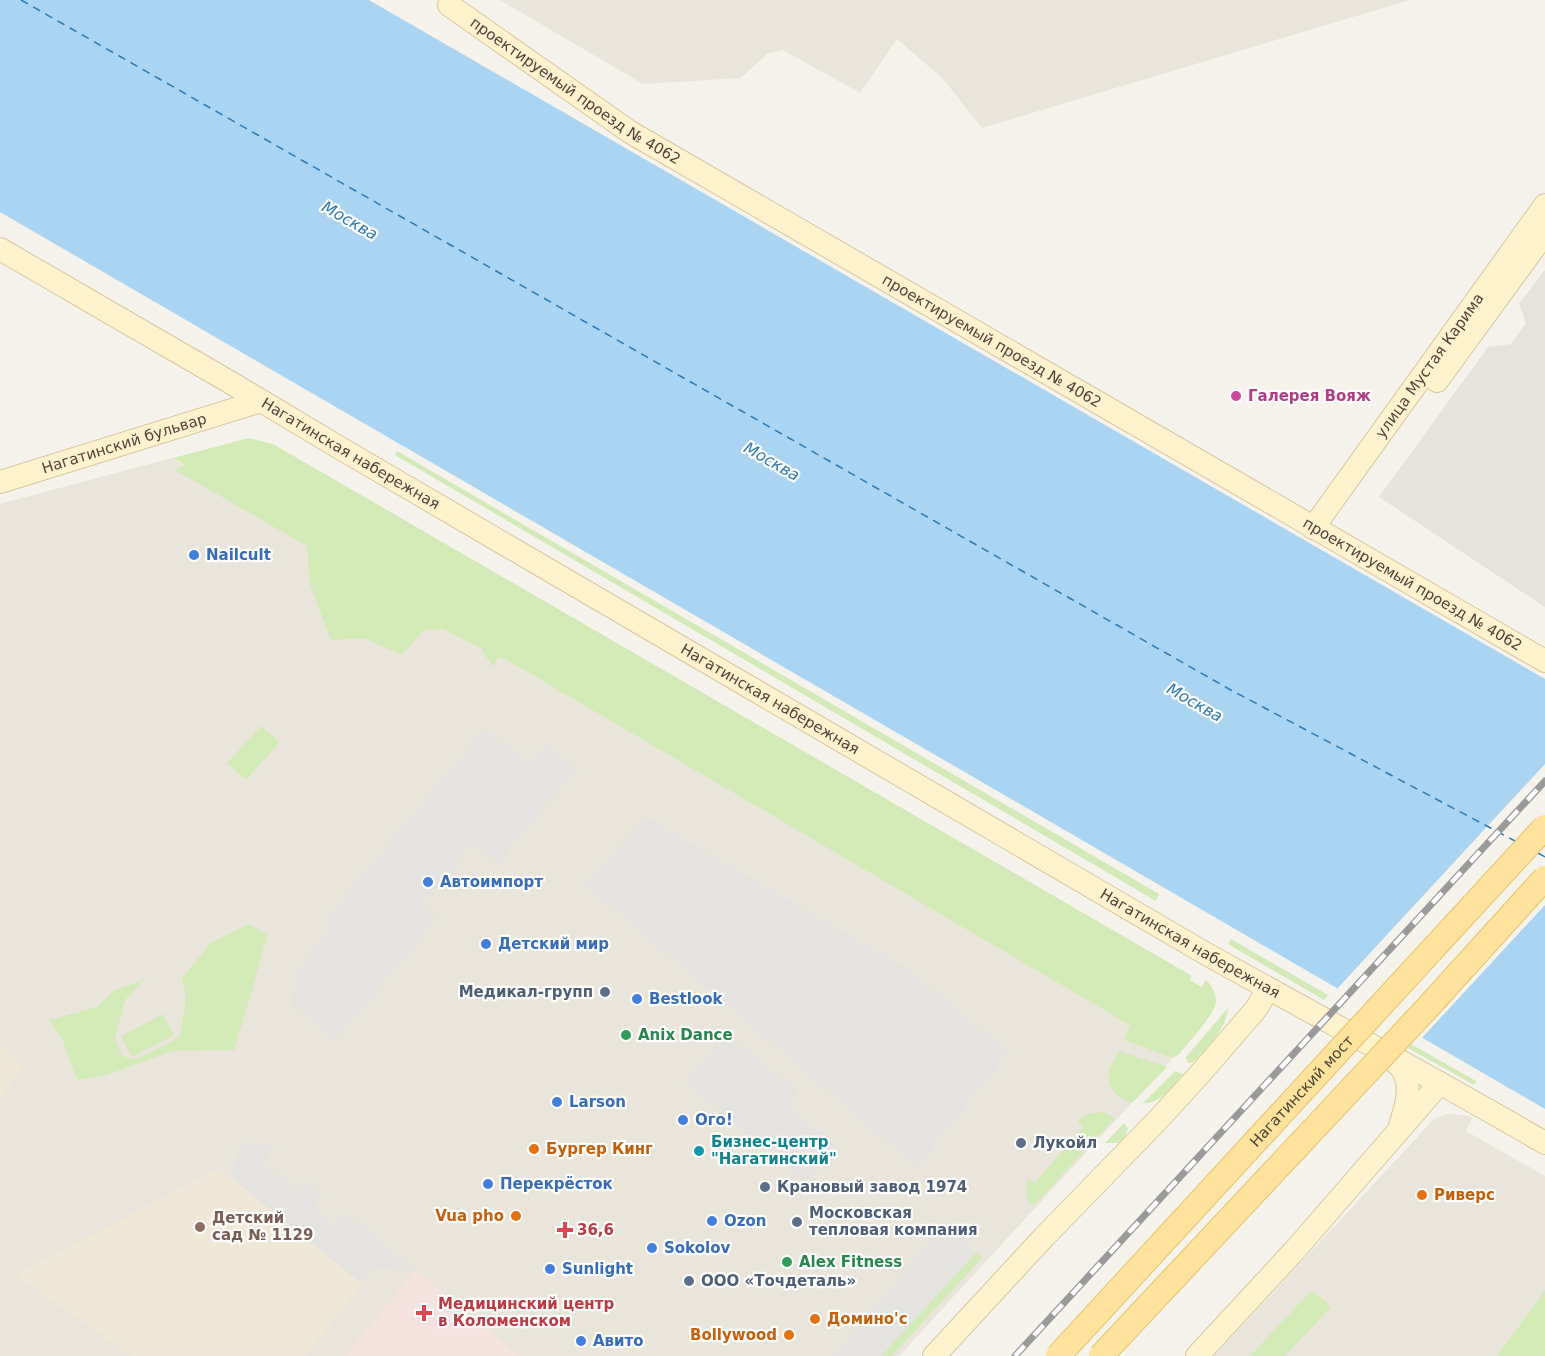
<svg xmlns="http://www.w3.org/2000/svg" width="1545" height="1356" font-family="'DejaVu Sans',sans-serif">
	<style>
		.residential { fill: #eae5da }
		.industrial { fill: #e6e2dd }
		.education { fill: #efe8d6 }
		.medical { fill: #f6e3e0 }
		.green { fill: #d2eab5 }
		.parking { fill: #e5e3e0 }
		.water { fill: #a9d4f2 }
		.pier { fill: #f6f3ec }
		.lines { fill: none; stroke-linecap: round; stroke-linejoin: round }
		.ferry { stroke: #2e7ab2; stroke-width: 1.5; stroke-dasharray: 8 6; stroke-linecap: butt }
		.secondary-casing { stroke: #d6c79b; stroke-width: 24 }
		.secondary { stroke: #fff3cd; stroke-width: 22 }
		.rail-casing { stroke: #9a9a9a; stroke-width: 7 }
		.rail { stroke: #fff; stroke-width: 4.5; stroke-dasharray: 14; stroke-linecap: butt }
		.primary-bridge-casing { stroke: #e6c16a; stroke-width: 26; stroke-linecap: butt }
		.primary-bridge { stroke: #ffe39c; stroke-width: 24 }
		.hotel-dot { fill: #d1479c; stroke: #fff; stroke-width: 2 }
		.shop-dot { fill: #3f7fe0; stroke: #fff; stroke-width: 2 }
		.service-dot { fill: #5c6f8a; stroke: #fff; stroke-width: 2 }
		.leisure-dot { fill: #2e9e5b; stroke: #fff; stroke-width: 2 }
		.food-dot { fill: #e8710a; stroke: #fff; stroke-width: 2 }
		.culture-dot { fill: #0f9aa8; stroke: #fff; stroke-width: 2 }
		.education-dot { fill: #8d6e63; stroke: #fff; stroke-width: 2 }
		.health-dot { fill: #e0444e; stroke: #fff; stroke-width: 2 }
		.labels { text-anchor: middle; stroke-width: 4.5; stroke-linejoin: round; paint-order: stroke }
		.street-label { font-size: 15px; fill: #4b4439; stroke: #fff }
		.hotel-label { font-size: 15px; font-weight: bold; fill: #b23c85; stroke: #fff; text-anchor: start }
		.shop-label { font-size: 15px; font-weight: bold; fill: #366cbe; stroke: #fff; text-anchor: start }
		.service-label { font-size: 15px; font-weight: bold; fill: #4e5e75; stroke: #fff; text-anchor: start }
		.leisure-label { font-size: 15px; font-weight: bold; fill: #27864d; stroke: #fff; text-anchor: start }
		.culture-label { font-size: 15px; font-weight: bold; fill: #0d838f; stroke: #fff; text-anchor: start }
		.food-label { font-size: 15px; font-weight: bold; fill: #c56008; stroke: #fff; text-anchor: start }
		.education-label { font-size: 15px; font-weight: bold; fill: #785e54; stroke: #fff; text-anchor: start }
		.health-label { font-size: 15px; font-weight: bold; fill: #be3a42; stroke: #fff; text-anchor: start }
		.water-label { font-size: 16px; font-style: italic; fill: #2e7ab2; stroke: #fff }
	</style>
	<rect width="100%" height="100%" fill="#f6f3ec"/>
	<g class="residential">
		<path d="M500 0H1410L982 128 943 79 897 39 860 93 783 50 767 54 741 78 643 84Z"/>
		<path d="M172 458 358 566 380 598 505 659 1131 1025 1124 1040 1173 1058 899 1356H0V504Z"/>
		<path d="M1446 1114H1455L1473 1117 1466 1131 1545 1176V1290L1497 1356H1214L1434 1119Z"/>
	</g>
	<path class="industrial" d="M1545 270V607L1379 497 1488 347 1511 344 1526 323 1519 304Z"/>
	<g class="education">
		<path d="M0 1045 24 1067 0 1098Z"/>
		<path d="M219 1168 362 1284 305 1356H131L16 1275Z"/>
	</g>
	<path class="medical" d="M416 1270 519 1356H345Z"/>
	<g class="green">
		<path d="M249 438 273 444 1192 976 1190 980 1202 987 1206 980C1212 986 1216 993 1216 1002 1215 1014 1188 1043 1179 1054L1173 1058 1124 1040 1130 1025 505 659 499 657 493 667 482 651 483 649 443 629 424 630 402 655 364 638 331 640 310 585 307 546 175 470 185 465 173 458Z"/>
		<path d="M397 451 1159 894 1156 901 395 455Z"/>
		<path d="M261 726 280 742 246 780 227 763Z"/>
		<path d="M249 924 267 935 249 1001 234 1050 173 1051 106 1075 77 1080 63 1041 49 1020 97 1007 113 991 145 979 125 1000 115 1037 122 1056 136 1060 180 1037 186 998 182 978 211 943Z"/>
		<path d="M1231 939 1328 995 1324 1000 1228 944Z"/>
		<path d="M1228 1008C1227 1029 1207 1047 1194 1062L1188 1063 1186 1057Z"/>
		<path d="M163 1014 174 1035 132 1057 121 1036Z"/>
		<path d="M1411 1044 1476 1081 1474 1085 1408 1048Z"/>
		<path d="M1119 1051 1167 1067 1132 1103C1118 1098 1108 1090 1109 1074 1109 1067 1116 1057 1119 1051Z"/>
		<path d="M1175 1071 1183 1074C1173 1085 1160 1105 1143 1103Z"/>
		<path d="M1101 1112 1108 1114 1115 1118 1034 1205C1025 1199 1026 1190 1027 1181L1029 1179 1035 1183 1083 1127 1078 1122C1083 1115 1093 1113 1101 1112Z"/>
		<path d="M1124 1123 1128 1129 1125 1137 1118 1143H1105Z"/>
		<path d="M976 1252 982 1258 892 1356H881Z"/>
		<path d="M1312 1290 1331 1307 1285 1356H1250Z"/>
		<path d="M1545 1290V1356H1497Z"/>
	</g>
	<g class="parking">
		<path d="M485 728 529 764 546 744 578 770 516 839 499 865 473 843 422 904 438 918 336 1040 291 1004 298 969 332 928 324 921Z"/>
		<path d="M646 817 909 970 1009 1052 917 1167 584 884Z"/>
		<path d="M726 1033 797 1091 786 1104 836 1145 806 1182 685 1082Z"/>
		<path d="M241 1142 275 1147 263 1162 299 1190 306 1181 323 1194 314 1207 335 1224 345 1211 416 1270 374 1269 362 1284 232 1178Z"/>
		<path d="M950 1230 976 1252 881 1356H833L931 1241 943 1238Z"/>
	</g>
	<path class="water" d="M0 0H369L1545 679V1109L0 212Z"/>
	<path class="pier" d="M1545 764V905L1420 1040 1335 991Z"/>
	<g class="lines">
		<g class="ferry">
			<path d="M21 0 1229 689 1515 841"/>
			<path d="M1538 853 1545 857"/>
		</g>
		<g class="secondary-casing">
			<g id="secondary">
				<path id="s1" d="M449 5 630 132 1545 661"/>
				<path id="s2" d="M0 249 233 384 340 448 1203 952C1317 1016 1432 1077 1545 1143"/>
				<path d="M1437 381 1545 233"/>
				<path id="s3" d="M0 482 261 401"/>
				<path id="s4" d="M1313 528 1545 205"/>
				<path d="M1393 1060C1396 1063 1401 1067 1403 1071 1413 1088 1405 1109 1400 1126"/>
				<path d="M934 1356 1044 1237 1154 1124 1199 1075 1256 1009 1268 989"/>
				<path d="M1197 1356 1295 1250 1440 1083"/>
			</g>
		</g>
		<use href="#secondary" class="secondary"/>
		<g class="rail-casing">
			<path id="rail" d="M1015 1356 1545 781"/>
		</g>
		<use href="#rail" class="rail"/>
		<g class="primary-bridge-casing">
			<g id="primary-bridge">
				<path id="s5" d="M1058 1356 1545 827"/>
				<path d="M1101 1356 1429 1006 1545 878"/>
			</g>
		</g>
		<use href="#primary-bridge" class="primary-bridge"/>
	</g>
	<circle class="hotel-dot" cx="1236" cy="396" r="6"/>
	<g class="shop-dot">
		<circle cx="194" cy="555" r="6"/>
		<circle cx="428" cy="882" r="6"/>
		<circle cx="486" cy="944" r="6"/>
		<circle cx="637" cy="999" r="6"/>
		<circle cx="557" cy="1102" r="6"/>
		<circle cx="683" cy="1120" r="6"/>
		<circle cx="488" cy="1184" r="6"/>
		<circle cx="712" cy="1221" r="6"/>
		<circle cx="652" cy="1248" r="6"/>
		<circle cx="550" cy="1269" r="6"/>
		<circle cx="581" cy="1341" r="6"/>
	</g>
	<g class="service-dot">
		<circle cx="605" cy="992" r="6"/>
		<circle cx="1021" cy="1143" r="6"/>
		<circle cx="765" cy="1187" r="6"/>
		<circle cx="797" cy="1222" r="6"/>
		<circle cx="689" cy="1281" r="6"/>
	</g>
	<g class="leisure-dot">
		<circle cx="626" cy="1035" r="6"/>
		<circle cx="787" cy="1262" r="6"/>
	</g>
	<g class="food-dot">
		<circle cx="534" cy="1149" r="6"/>
		<circle cx="1422" cy="1195" r="6"/>
		<circle cx="516" cy="1216" r="6"/>
		<circle cx="815" cy="1319" r="6"/>
		<circle cx="789" cy="1335" r="6"/>
	</g>
	<circle class="culture-dot" cx="699" cy="1151" r="6"/>
	<circle class="education-dot" cx="200" cy="1227" r="6"/>
	<g class="health-dot">
		<path d="M562 1221h6v6h6v6h-6v6h-6v-6h-6v-6h6z"/>
		<path d="M421 1304h6v6h6v6h-6v6h-6v-6h-6v-6h6z"/>
	</g>
	<g class="labels">
		<g class="street-label">
			<text dy="5" stroke="none"><textPath href="#s1" startOffset="153">проектируемый проезд № 4062</textPath></text>
			<text dy="5" stroke="none"><textPath href="#s1" startOffset="639">проектируемый проезд № 4062</textPath></text>
			<text dy="5" stroke="none"><textPath href="#s4" startOffset="200">улица Мустая Карима</textPath></text>
			<text dy="5" stroke="none"><textPath href="#s3" startOffset="130">Нагатинский бульвар</textPath></text>
			<text dy="5" stroke="none"><textPath href="#s2" startOffset="406">Нагатинская набережная</textPath></text>
			<text dy="5" stroke="none"><textPath href="#s1" startOffset="1125">проектируемый проезд № 4062</textPath></text>
			<text dy="5" stroke="none"><textPath href="#s2" startOffset="892">Нагатинская набережная</textPath></text>
			<text dy="5" stroke="none"><textPath href="#s2" startOffset="1378">Нагатинская набережная</textPath></text>
			<text dy="5" stroke="none"><textPath href="#s5" startOffset="360">Нагатинский мост</textPath></text>
		</g>
		<g class="hotel-label">
			<text x="1248" y="401">Галерея Вояж</text>
		</g>
		<g class="shop-label">
			<text x="206" y="560">Nailcult</text>
			<text x="440" y="887">Автоимпорт</text>
			<text x="498" y="949">Детский мир</text>
			<text x="649" y="1004">Bestlook</text>
			<text x="569" y="1107">Larson</text>
			<text x="695" y="1125">Ого!</text>
			<text x="500" y="1189">Перекрёсток</text>
			<text x="724" y="1226">Ozon</text>
			<text x="664" y="1253">Sokolov</text>
			<text x="562" y="1274">Sunlight</text>
			<text x="593" y="1346">Авито</text>
		</g>
		<g class="service-label">
			<text x="593" y="997" text-anchor="end">Медикал-групп</text>
			<text x="1033" y="1148">Лукойл</text>
			<text x="777" y="1192">Крановый завод 1974</text>
			<text x="809" y="1218">Московская<tspan x="809" dy="17">тепловая компания</tspan></text>
			<text x="701" y="1286">ООО «Точдеталь»</text>
		</g>
		<g class="leisure-label">
			<text x="638" y="1040">Anix Dance</text>
			<text x="799" y="1267">Alex Fitness</text>
		</g>
		<g class="culture-label">
			<text x="711" y="1147">Бизнес-центр<tspan x="711" dy="17">"Нагатинский"</tspan></text>
		</g>
		<g class="food-label">
			<text x="546" y="1154">Бургер Кинг</text>
			<text x="1434" y="1200">Риверс</text>
			<text x="504" y="1221" text-anchor="end">Vua pho</text>
			<text x="827" y="1324">Домино'c</text>
			<text x="777" y="1340" text-anchor="end">Bollywood</text>
		</g>
		<g class="education-label">
			<text x="212" y="1223">Детский<tspan x="212" dy="17">сад № 1129</tspan></text>
		</g>
		<g class="health-label">
			<text x="577" y="1235">36,6</text>
			<text x="438" y="1309">Медицинский центр<tspan x="438" dy="17">в Коломенском</tspan></text>
		</g>
		<g class="water-label">
			<text transform="translate(350 220) rotate(30)" y="6">Москва</text>
			<text transform="translate(772 461) rotate(30)" y="6">Москва</text>
			<text transform="translate(1195 702) rotate(30)" y="6">Москва</text>
		</g>
	</g>
</svg>
